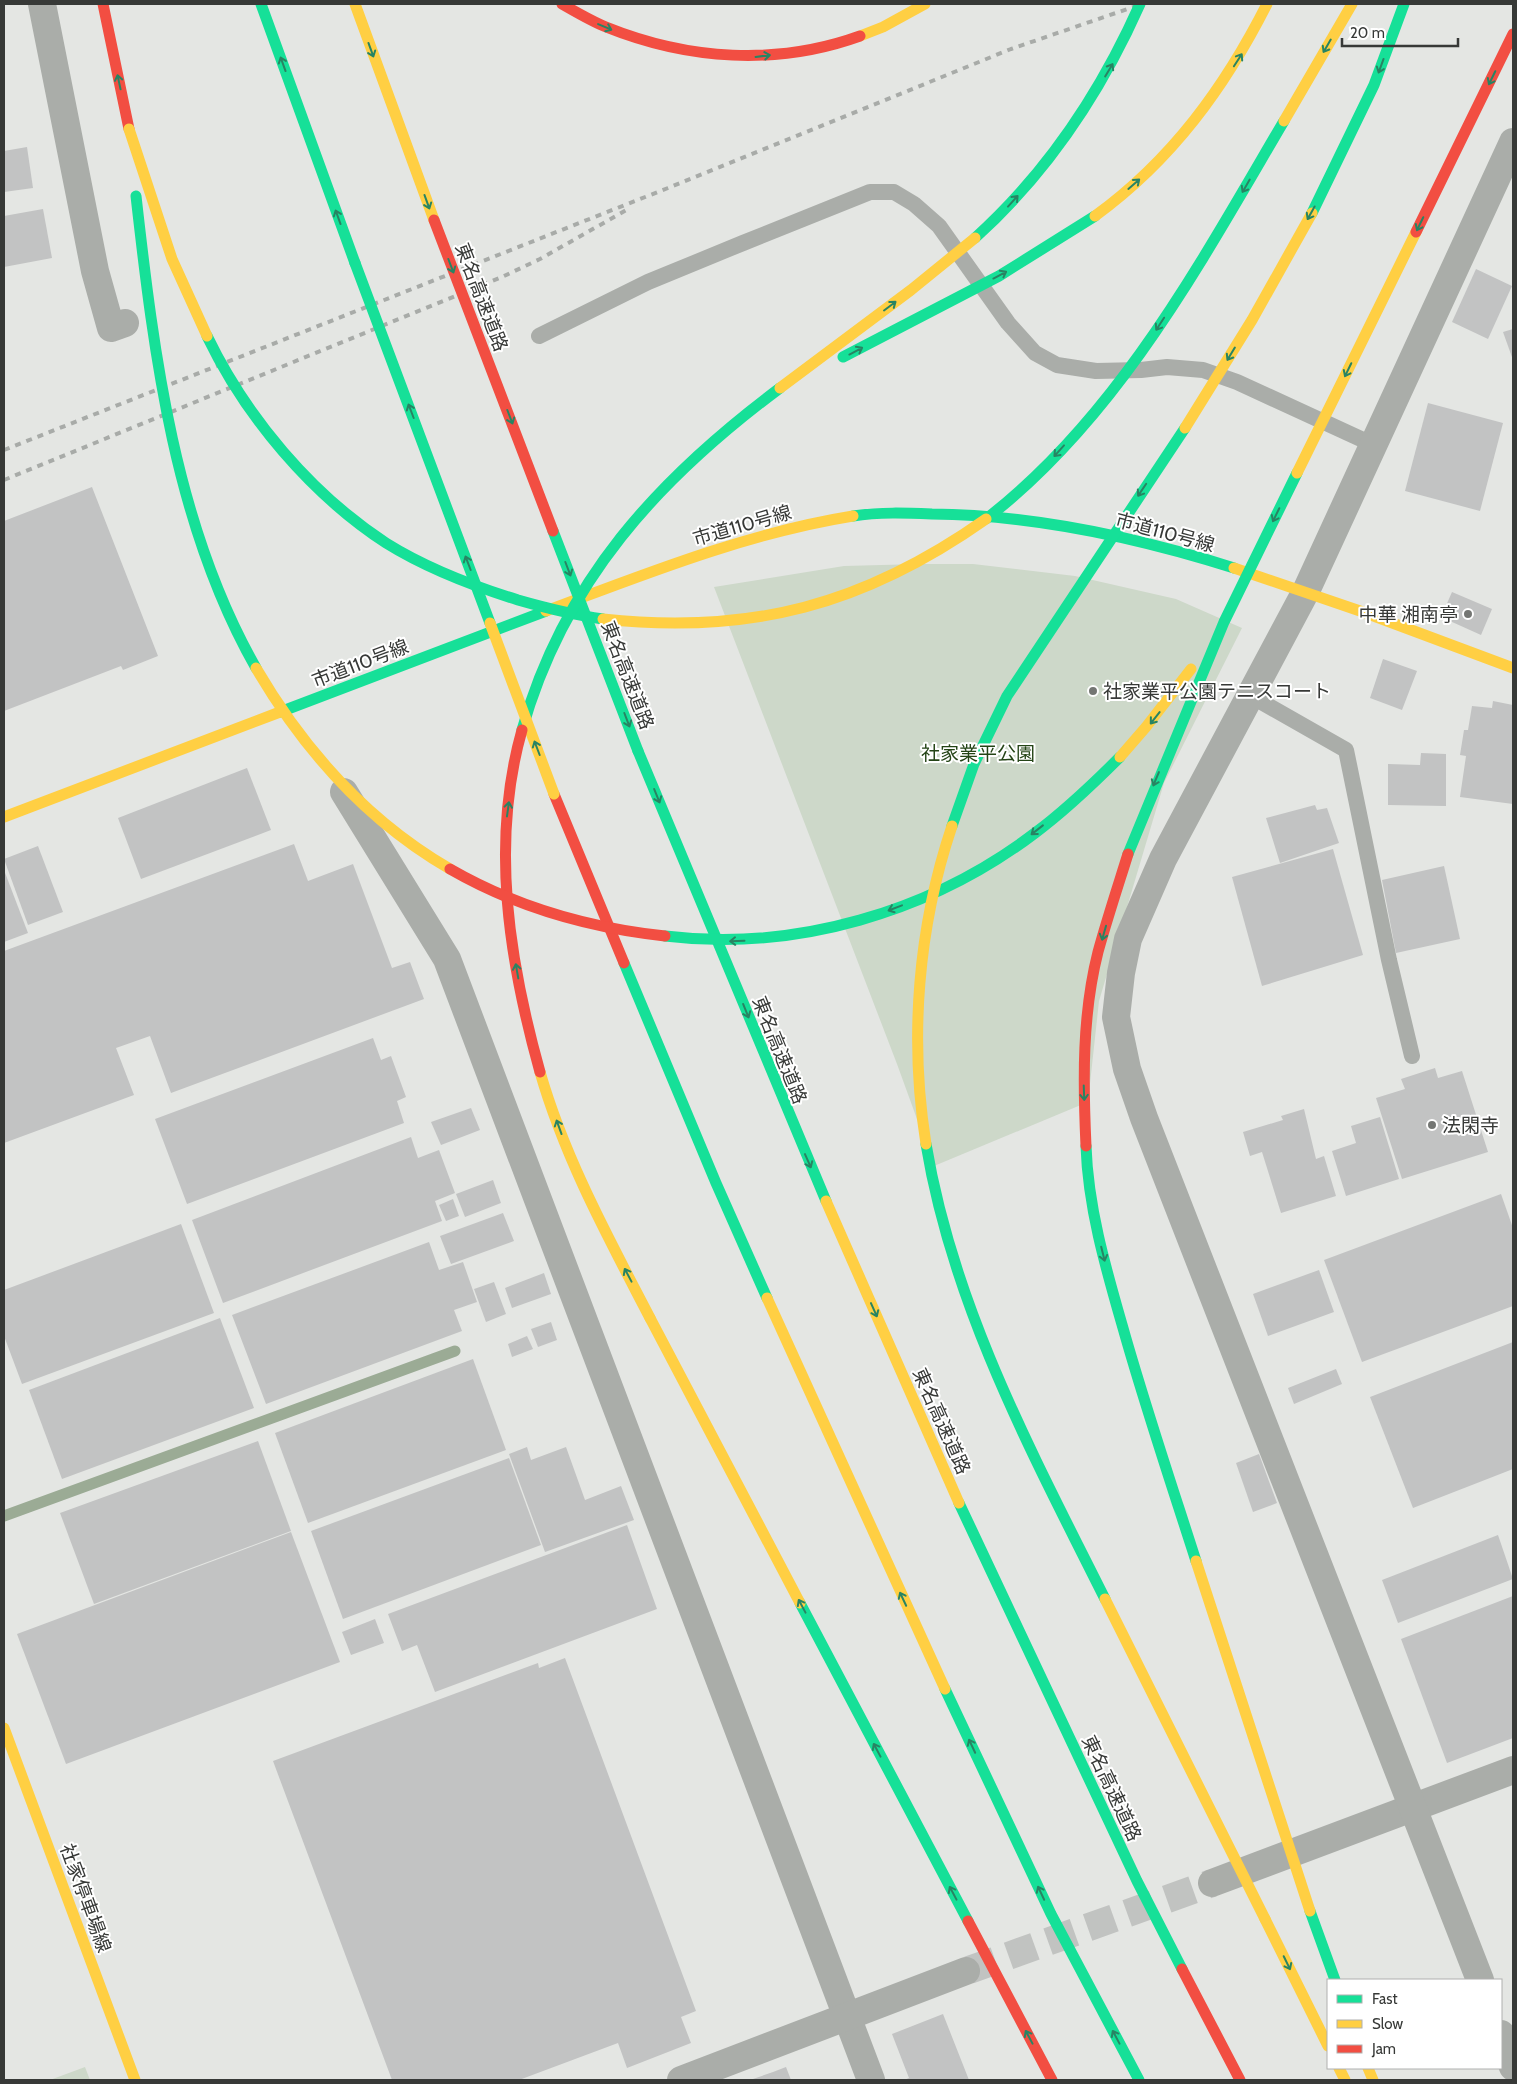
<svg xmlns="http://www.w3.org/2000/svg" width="1517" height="2084" font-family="Cabin,'Noto Sans JP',sans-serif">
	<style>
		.green { fill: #cdd8c9 }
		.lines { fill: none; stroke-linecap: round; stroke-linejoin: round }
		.stream { stroke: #9bab95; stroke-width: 11 }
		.building { fill: #c2c3c3 }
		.street-tunnel { stroke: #c1c3c1; stroke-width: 28; stroke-dasharray: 28 14; stroke-linecap: butt }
		.lane { stroke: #aaada9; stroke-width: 16 }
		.street { stroke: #aaada9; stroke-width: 28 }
		.fast { stroke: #16e098; stroke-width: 11 }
		.slow { stroke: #ffcf43; stroke-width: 11 }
		.jam { stroke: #f24e42; stroke-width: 11 }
		.rail { stroke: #a8aba8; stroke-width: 4; stroke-dasharray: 6 6; stroke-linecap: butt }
		.fast-bridge { stroke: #16e098; stroke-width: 11 }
		.slow-bridge { stroke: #ffcf43; stroke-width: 11 }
		.jam-bridge { stroke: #f24e42; stroke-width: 11 }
		.oneway { stroke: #288463 }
		.poi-dot { fill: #747673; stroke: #fff; stroke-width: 2 }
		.labels { text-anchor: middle; stroke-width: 4; stroke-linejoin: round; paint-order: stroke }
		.street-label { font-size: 19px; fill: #373937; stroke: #fff }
		.poi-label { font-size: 19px; fill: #373937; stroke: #fff; text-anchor: start }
		.park-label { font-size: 19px; fill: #244416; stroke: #fff }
	</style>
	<rect width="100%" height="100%" fill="#e4e6e3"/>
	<g class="green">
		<path d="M919 564H973L1075 576 1176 599 1242 628 1164 783 1099 1001 1088 1102 934 1166 897 1064 714 587 844 566Z"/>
		<path d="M85 2067 90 2080H50Z"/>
	</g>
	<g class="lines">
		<path class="stream" d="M4 1516 455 1351"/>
	</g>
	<g class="building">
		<path d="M27 147 33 188 4 192V151Z"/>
		<path d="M43 209 52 258 4 267V216Z"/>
		<path d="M1476 269 1512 286 1488 339 1452 322Z"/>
		<path d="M1513 329V360L1503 332Z"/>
		<path d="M1428 403 1503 423 1480 511 1405 491Z"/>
		<path d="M92 487 158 656 123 670 121 666 4 711V521Z"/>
		<path d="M1452 592 1492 609 1481 635 1441 617Z"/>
		<path d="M1383 659 1417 671 1402 710 1370 698Z"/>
		<path d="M1493 701 1513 705V804L1460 797 1466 756 1460 755 1464 730H1468L1472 706 1492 708Z"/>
		<path d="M1421 753 1446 754V806L1388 805V764L1420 765Z"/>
		<path d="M247 768 271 830 141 879 118 818Z"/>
		<path d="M1315 805 1317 810 1327 808 1339 843 1280 863 1266 818Z"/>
		<path d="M294 844 308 881 353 864 392 968 410 962 424 999 171 1093 150 1036 116 1048 134 1095 4 1143V951Z"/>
		<path d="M38 846 63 912 28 925 4 859Z"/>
		<path d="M1333 849 1363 955 1262 986 1232 877Z"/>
		<path d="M1444 866 1460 939 1396 953 1382 880Z"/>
		<path d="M4 870 28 933 4 942Z"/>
		<path d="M373 1038 381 1060 391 1056 406 1097 397 1101 404 1123 187 1204 155 1119Z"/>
		<path d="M1435 1068 1438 1078 1462 1071 1488 1152 1402 1179 1376 1098 1405 1089 1401 1079Z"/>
		<path d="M471 1108 480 1130 441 1145 431 1122Z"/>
		<path d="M1304 1109 1316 1159 1324 1156 1336 1196 1281 1213 1262 1152 1250 1156 1243 1132 1283 1120 1281 1116Z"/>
		<path d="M1380 1117 1399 1179 1346 1196 1332 1151 1356 1143 1351 1126Z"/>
		<path d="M411 1137 418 1158 439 1150 455 1193 435 1201 442 1221 223 1303 192 1220Z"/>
		<path d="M493 1180 501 1203 465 1217 456 1194Z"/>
		<path d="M1501 1194 1513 1228V1306L1362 1362 1324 1260Z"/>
		<path d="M453 1199 459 1216 446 1221 439 1205Z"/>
		<path d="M503 1213 514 1241 451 1264 440 1236Z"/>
		<path d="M181 1224 214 1313 22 1384 4 1336V1290Z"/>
		<path d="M429 1242 439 1270 463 1262 477 1302 454 1310 462 1331 266 1404 232 1315Z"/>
		<path d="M1319 1270 1334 1312 1268 1336 1253 1294Z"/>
		<path d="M544 1273 551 1294 512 1308 505 1288Z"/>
		<path d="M494 1282 506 1314 486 1322 474 1289Z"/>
		<path d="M220 1318 254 1408 62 1479 29 1390Z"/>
		<path d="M551 1322 557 1340 538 1347 531 1329Z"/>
		<path d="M527 1336 533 1349 512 1357 508 1344Z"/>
		<path d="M1513 1342V1469L1413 1508 1370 1397Z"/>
		<path d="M473 1359 506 1450 308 1523 275 1433Z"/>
		<path d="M1336 1369 1342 1384 1294 1404 1288 1388Z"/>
		<path d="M258 1441 291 1531 94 1604 60 1513Z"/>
		<path d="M527 1447 531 1460 566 1447 585 1500 621 1486 634 1520 545 1552 509 1454Z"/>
		<path d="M1259 1454 1277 1503 1253 1512 1236 1463Z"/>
		<path d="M509 1458 541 1545 343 1619 311 1531Z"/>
		<path d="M627 1525 657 1609 435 1692 417 1645 402 1651 388 1614Z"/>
		<path d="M291 1532 340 1662 66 1764 17 1634Z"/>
		<path d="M1498 1535 1513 1579 1398 1623 1382 1580Z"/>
		<path d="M1513 1596V1738L1447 1763 1401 1639Z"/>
		<path d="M375 1619 384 1643 351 1655 342 1632Z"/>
		<path d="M565 1658 696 2011 681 2017 691 2043 627 2068 618 2043 519 2080H392L273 1761 538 1663 539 1668Z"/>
		<path d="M943 2014 969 2080H904L909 2078 892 2034Z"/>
		<path d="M786 2067 791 2080H750L773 2072Z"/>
	</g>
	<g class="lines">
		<path class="street-tunnel" d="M969 1970 1212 1883"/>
		<g class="lane">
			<path d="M539 336 648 282 743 243 870 192H894L914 204 939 226 1008 323 1035 353 1057 365 1096 371 1141 370 1167 367 1203 370 1237 382 1374 445"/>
			<path d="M1251 696 1346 750 1389 960 1412 1056"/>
		</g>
		<g class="street">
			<path d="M42 4 95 271 111 328 125 323"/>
			<path d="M344 792 447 959 871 2080"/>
			<path d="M1212 1883 1513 1770"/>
			<path d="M1480 1980 1144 1118 1127 1069 1116 1017 1121 973 1128 939 1163 859 1306 591 1513 142"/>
			<path d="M1501 2034 1513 2067"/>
			<path d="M681 2080 966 1971"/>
		</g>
		<g class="fast">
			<path d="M261 4 355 263"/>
			<path d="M853 516C879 512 906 513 932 514 1035 515 1136 537 1234 568"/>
			<path d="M280 712 546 611"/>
			<path d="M638 751 826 1201"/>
			<path d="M624 963 716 1183 767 1298"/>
			<path d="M959 1503 1137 1881 1182 1969"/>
			<path d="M800 1603 968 1921"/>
			<path d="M945 1689 1051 1914 1139 2080"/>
			<path d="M1310 1911 1335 1980"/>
		</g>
		<g class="slow">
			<path d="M355 4 434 220"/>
			<path d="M860 36 883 27 925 4"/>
			<path d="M1234 568 1363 612 1513 668"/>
			<path d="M546 611C645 574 747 533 853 516"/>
			<path d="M4 817 280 712"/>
			<path d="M826 1201 959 1503"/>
			<path d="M767 1298 945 1689"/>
			<path d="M650 1318 800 1603"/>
			<path d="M4 1728 135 2080"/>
			<path d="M1265 1919 1328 2046"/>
			<path d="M1339 2068 1345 2080"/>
			<path d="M1368 2068 1373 2080"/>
		</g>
		<g class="jam">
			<path d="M103 4 129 129"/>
			<path d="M562 4C576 12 591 21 606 27 688 60 777 66 860 36"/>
			<path d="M554 794 624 963"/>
			<path d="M968 1921 1052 2080"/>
			<path d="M1182 1969 1240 2080"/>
		</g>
		<g class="rail">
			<path d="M4 450 668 188 1011 49 1142 4"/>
			<path d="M4 480 502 277 540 259 630 208"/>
		</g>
		<g class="fast-bridge">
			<path d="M136 196C154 356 175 526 256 668"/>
			<path d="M1312 213 1374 85 1404 4"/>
			<path d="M975 238C1048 172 1100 94 1140 4"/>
			<path d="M355 263 490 623"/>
			<path d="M207 336C246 417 311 494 386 543 426 568 473 586 518 600 546 608 574 615 603 619"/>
			<path d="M843 357 999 276 1095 216"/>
			<path d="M986 519C1118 417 1201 262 1284 121"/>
			<path d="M553 531 638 751"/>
			<path d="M522 730C564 581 658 479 780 388"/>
			<path d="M952 826 974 764 1007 696 1185 428"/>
			<path d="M1128 854 1224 622 1297 473"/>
			<path d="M665 936C795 952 931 912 1035 833 1066 810 1093 784 1120 757"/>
			<path d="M926 1144C953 1307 1032 1453 1105 1599"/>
			<path d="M1086 1146C1088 1208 1106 1269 1123 1328 1145 1406 1171 1483 1196 1561"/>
		</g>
		<g class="slow-bridge">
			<path d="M1284 121 1352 4"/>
			<path d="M129 129 172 259 207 336"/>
			<path d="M1095 216C1172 160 1225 87 1267 4"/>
			<path d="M780 388 911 290 975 238"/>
			<path d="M1185 428 1252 320 1312 213"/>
			<path d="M1297 473 1416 232"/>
			<path d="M603 619C751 635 864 605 986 519"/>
			<path d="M490 623 554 794"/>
			<path d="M256 668C304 750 367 821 450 869"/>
			<path d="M1120 757 1146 727 1191 669"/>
			<path d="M540 1072C565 1159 609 1239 650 1318"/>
			<path d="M926 1144C909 1038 918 927 952 826"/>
			<path d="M1196 1561 1310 1911"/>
			<path d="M1105 1599 1265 1919"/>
		</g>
		<g class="jam-bridge">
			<path d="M434 220 553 531"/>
			<path d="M1416 232 1513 34"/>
			<path d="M522 730C490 843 509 961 540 1072"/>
			<path d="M450 869C516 907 590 928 665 936"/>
			<path d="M1086 1146C1083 1081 1082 1015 1098 952 1107 919 1118 886 1128 854"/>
		</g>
	</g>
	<defs><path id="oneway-shaft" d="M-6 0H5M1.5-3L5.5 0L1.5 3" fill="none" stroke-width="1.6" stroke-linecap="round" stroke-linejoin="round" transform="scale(1.25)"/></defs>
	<g class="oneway">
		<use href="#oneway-shaft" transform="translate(605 27) rotate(23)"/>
		<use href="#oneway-shaft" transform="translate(1327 46) rotate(120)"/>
		<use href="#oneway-shaft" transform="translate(371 50) rotate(70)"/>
		<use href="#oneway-shaft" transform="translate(763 56) rotate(-7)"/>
		<use href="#oneway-shaft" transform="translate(1238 60) rotate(-57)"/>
		<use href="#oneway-shaft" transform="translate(283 64) rotate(-110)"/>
		<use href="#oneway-shaft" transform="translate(1381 66) rotate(110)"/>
		<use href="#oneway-shaft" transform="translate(1109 70) rotate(-59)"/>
		<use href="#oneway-shaft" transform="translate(1492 78) rotate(116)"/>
		<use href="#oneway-shaft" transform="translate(119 82) rotate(-102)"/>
		<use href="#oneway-shaft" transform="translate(1134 184) rotate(-41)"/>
		<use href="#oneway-shaft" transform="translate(1246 186) rotate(120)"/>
		<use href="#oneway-shaft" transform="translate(1013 201) rotate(-48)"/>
		<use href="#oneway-shaft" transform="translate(427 202) rotate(70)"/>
		<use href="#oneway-shaft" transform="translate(1311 213) rotate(119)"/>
		<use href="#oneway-shaft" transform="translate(338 217) rotate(-110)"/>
		<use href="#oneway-shaft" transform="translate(1420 224) rotate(116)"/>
		<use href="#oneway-shaft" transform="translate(451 266) rotate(69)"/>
		<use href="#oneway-shaft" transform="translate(1000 275) rotate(-28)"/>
		<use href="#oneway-shaft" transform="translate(890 306) rotate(-37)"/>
		<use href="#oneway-shaft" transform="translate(1160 324) rotate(123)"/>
		<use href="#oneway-shaft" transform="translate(856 351) rotate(-28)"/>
		<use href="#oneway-shaft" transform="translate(1231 354) rotate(121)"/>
		<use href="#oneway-shaft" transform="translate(1348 370) rotate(116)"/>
		<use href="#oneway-shaft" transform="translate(411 411) rotate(-111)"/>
		<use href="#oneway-shaft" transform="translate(510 417) rotate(69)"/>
		<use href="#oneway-shaft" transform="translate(1059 451) rotate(132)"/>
		<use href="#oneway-shaft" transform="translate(1142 490) rotate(124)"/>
		<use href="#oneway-shaft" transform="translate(1276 515) rotate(116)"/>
		<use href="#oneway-shaft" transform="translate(468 563) rotate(-111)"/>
		<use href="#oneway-shaft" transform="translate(568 569) rotate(69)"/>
		<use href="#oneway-shaft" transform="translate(1155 718) rotate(128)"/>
		<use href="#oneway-shaft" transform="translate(627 720) rotate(69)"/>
		<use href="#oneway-shaft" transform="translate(537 748) rotate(-111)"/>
		<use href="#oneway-shaft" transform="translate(1156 779) rotate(113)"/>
		<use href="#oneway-shaft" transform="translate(657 796) rotate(68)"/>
		<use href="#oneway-shaft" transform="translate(508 809) rotate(-82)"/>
		<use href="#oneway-shaft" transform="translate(1037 830) rotate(142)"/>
		<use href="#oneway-shaft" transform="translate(895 908) rotate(159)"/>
		<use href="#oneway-shaft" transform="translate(1104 933) rotate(106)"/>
		<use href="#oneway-shaft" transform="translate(737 941) rotate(178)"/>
		<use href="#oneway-shaft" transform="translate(517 971) rotate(-100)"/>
		<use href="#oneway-shaft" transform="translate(746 1011) rotate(68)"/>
		<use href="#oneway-shaft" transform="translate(1084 1093) rotate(88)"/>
		<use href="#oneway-shaft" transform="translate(559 1127) rotate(-110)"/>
		<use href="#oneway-shaft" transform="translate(808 1161) rotate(66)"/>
		<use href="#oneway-shaft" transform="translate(1103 1254) rotate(76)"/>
		<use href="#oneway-shaft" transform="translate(628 1275) rotate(-118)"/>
		<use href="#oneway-shaft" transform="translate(874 1310) rotate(66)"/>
		<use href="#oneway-shaft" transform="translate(903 1599) rotate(-115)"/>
		<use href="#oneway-shaft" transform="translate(802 1606) rotate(-118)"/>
		<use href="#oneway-shaft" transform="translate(972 1746) rotate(-115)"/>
		<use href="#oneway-shaft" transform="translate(877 1750) rotate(-118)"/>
		<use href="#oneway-shaft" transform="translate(953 1893) rotate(-118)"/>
		<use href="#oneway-shaft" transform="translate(1041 1893) rotate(-115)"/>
		<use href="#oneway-shaft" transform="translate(1287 1963) rotate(64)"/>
		<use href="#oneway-shaft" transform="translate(1029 2037) rotate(-118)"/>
		<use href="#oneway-shaft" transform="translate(1116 2037) rotate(-118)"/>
	</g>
	<g class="poi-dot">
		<circle cx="1468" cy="614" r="5"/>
		<circle cx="1093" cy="691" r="5"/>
		<circle cx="1432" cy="1125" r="5"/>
	</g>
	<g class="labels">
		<g class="street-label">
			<text transform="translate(482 297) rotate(69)" y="7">東名高速道路</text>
			<text transform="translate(742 525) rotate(-16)" y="7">市道110号線</text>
			<text transform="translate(1165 532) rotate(15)" y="7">市道110号線</text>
			<text transform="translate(360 663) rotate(-21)" y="7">市道110号線</text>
			<text transform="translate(628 675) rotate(69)" y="7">東名高速道路</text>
			<text transform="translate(780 1050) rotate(68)" y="7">東名高速道路</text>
			<text transform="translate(942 1421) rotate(66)" y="7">東名高速道路</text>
			<text transform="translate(1112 1788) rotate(65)" y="7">東名高速道路</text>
			<text transform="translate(86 1898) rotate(70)" y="7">社家停車場線</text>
		</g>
		<g class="poi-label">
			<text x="1458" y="621" text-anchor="end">中華 湘南亭</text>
			<text x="1103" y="698">社家業平公園テニスコート</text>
			<text x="1442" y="1132">法閑寺</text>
		</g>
		<g class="park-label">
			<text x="978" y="760">社家業平公園</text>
		</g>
	</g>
	<rect width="1517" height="2084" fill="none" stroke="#373937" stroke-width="10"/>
	<rect x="1327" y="1979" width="175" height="90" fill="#ffffff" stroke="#afb0af"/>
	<rect x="1337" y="1995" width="25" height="8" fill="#16e098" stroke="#afb0af"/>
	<text x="1372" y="2004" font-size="15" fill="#373937">Fast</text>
	<rect x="1337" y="2020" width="25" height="8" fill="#ffcf43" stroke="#afb0af"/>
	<text x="1372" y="2029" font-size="15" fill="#373937">Slow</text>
	<rect x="1337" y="2045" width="25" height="8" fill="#f24e42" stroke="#afb0af"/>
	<text x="1372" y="2054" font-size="15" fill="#373937">Jam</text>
	<path d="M1342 38v8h116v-8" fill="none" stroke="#373937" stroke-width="2.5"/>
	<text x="1350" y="38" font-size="15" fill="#373937" stroke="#ffffff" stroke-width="4" paint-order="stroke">20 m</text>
</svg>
